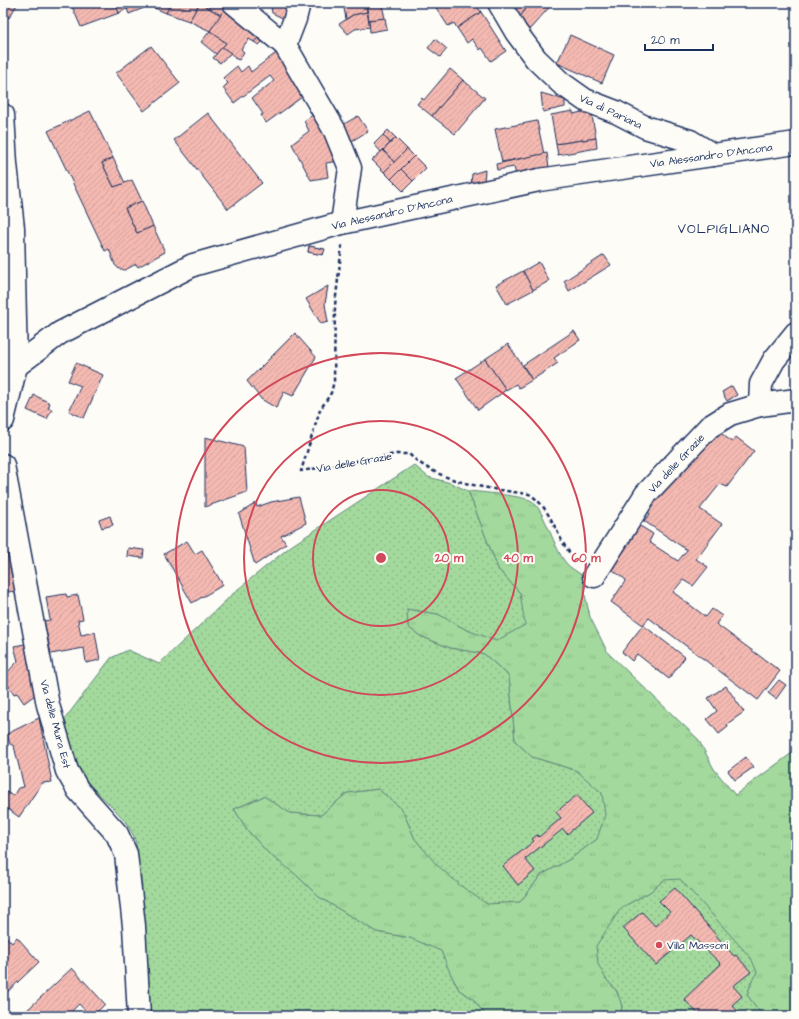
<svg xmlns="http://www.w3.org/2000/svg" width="799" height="1019" font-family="'Architects Daughter',sans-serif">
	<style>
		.grass { fill: url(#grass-tufts); stroke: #5f847d }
		.garden { fill: url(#garden-dots); stroke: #5f847d }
		.building { fill: url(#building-hatch); stroke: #1b2f5e }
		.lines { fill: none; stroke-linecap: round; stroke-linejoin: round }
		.minor-casing { stroke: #1b2f5e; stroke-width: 25 }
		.path { stroke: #1b2f5e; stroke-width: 2.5; stroke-dasharray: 4 3; stroke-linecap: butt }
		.minor { stroke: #fdfcf7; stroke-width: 22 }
		.ring { fill: none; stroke: #d1495b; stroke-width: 2 }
		.poi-dot { fill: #d1495b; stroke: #fdfcf7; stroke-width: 1.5 }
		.labels { text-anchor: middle; stroke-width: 4; stroke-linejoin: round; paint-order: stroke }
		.street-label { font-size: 11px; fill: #1b2f5e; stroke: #fdfcf7 }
		.poi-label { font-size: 11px; fill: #1b2f5e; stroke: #fdfcf7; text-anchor: start }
		.quarter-label { font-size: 13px; letter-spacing: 1px; fill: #1b2f5e; stroke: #fdfcf7 }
		.centre { fill: #d1495b; stroke: #fdfcf7; stroke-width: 2 }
		.ring-label { font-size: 12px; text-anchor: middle; font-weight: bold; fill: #d1495b; stroke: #fdfcf7; stroke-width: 4; stroke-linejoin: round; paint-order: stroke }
	</style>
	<defs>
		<pattern id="grass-tufts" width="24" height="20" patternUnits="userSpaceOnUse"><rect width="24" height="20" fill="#a3d99c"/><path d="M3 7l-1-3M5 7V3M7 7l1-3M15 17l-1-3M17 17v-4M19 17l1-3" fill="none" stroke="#8cbb89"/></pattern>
		<pattern id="garden-dots" width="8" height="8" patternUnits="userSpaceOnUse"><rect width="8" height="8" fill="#a3d99c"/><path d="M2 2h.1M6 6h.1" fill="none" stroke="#8cbb89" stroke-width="1.8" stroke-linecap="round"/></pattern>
		<pattern id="building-hatch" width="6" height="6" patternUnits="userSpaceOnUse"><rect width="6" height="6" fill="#f4b9b1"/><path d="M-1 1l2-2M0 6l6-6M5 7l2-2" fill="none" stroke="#d19f9b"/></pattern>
	</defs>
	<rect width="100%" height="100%" fill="#fdfcf7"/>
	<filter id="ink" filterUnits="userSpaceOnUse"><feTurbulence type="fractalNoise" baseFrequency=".025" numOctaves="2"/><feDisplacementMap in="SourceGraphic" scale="8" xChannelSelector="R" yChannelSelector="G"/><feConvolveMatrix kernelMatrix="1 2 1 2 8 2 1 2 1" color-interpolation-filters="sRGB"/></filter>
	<g filter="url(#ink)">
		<path class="grass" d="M468 491C480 492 524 496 532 501 545 511 554 549 566 563 570 568 578 572 583 576L585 595 590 617 608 653 698 739 714 769 735 795 796 750V1016H763L747 995 752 980 757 972 664 880 650 892 621 908 606 979C617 991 624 998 621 1016H485L483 1012 473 999 459 990 451 975 410 938 376 932 319 897 295 874 268 853 248 831 234 809 264 796 290 813 321 815 347 793 378 789 402 809 415 839 520 902 541 875 570 859 597 839 577 771 532 757 515 741 509 676 484 654 450 648 420 636 408 627 407 609 438 614 467 630 520 593 498 569Z"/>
		<g class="garden">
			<path d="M414 465 428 477 451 483 468 491 498 569 520 593 525 625 496 641 467 630 438 614 407 609 408 627 420 636 450 648 484 654 509 676 515 741 532 757 577 771 602 793 605 815 597 839 570 859 541 875 520 902 487 904 461 886 436 864 415 839 402 809 378 789 347 793 321 815 290 813 264 796 234 809 248 831 268 853 295 874 319 897 376 932 410 938 441 951 451 975 459 990 473 999 483 1012 485 1016H149L136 843C128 816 104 802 87 781 74 764 70 740 64 720L111 658 128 650 159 664 237 590 291 546Z"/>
			<path d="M680 879 751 958 757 972 752 980 747 995 763 1016H621L622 1006 617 991 606 979 598 964 596 946 621 908 650 892 664 880Z"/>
		</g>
		<g class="building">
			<path d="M3 3H18L9 18 3 11Z"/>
			<path d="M73 3H115L119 13 81 27 71 4Z"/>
			<path d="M115 3H138L119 13Z"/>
			<path d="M138 3H141L144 8 129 14 127 9Z"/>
			<path d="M143 3H171L166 13Z"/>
			<path d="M171 3H200L189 21 166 13Z"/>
			<path d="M200 3 221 15 210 31 189 21Z"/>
			<path d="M200 3H223L227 5 221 15Z"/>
			<path d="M266 3H293L289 21 272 13 271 7 266 4Z"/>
			<path d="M306 3H330V7Z"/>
			<path d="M343 3H366L367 12 353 15 346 19Z"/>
			<path d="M366 3H393L394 6 382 5 385 18 369 20Z"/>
			<path d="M440 3H475L481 12 457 28 454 23 448 26 435 6Z"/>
			<path d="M504 3H524L528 6 517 21Z"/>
			<path d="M524 3H553L529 30 517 21 528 6Z"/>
			<path d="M227 5 263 33 254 42 249 39 241 49 244 52 239 60 234 58 235 57 222 47 226 43 210 31Z"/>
			<path d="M367 12 370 27 355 29 348 34 339 24 353 15Z"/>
			<path d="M481 12 506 51 491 61 482 48 480 50 472 39 467 43 457 28Z"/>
			<path d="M385 18 387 29 370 32 369 20Z"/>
			<path d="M210 31 226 43 216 54 201 42Z"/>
			<path d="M263 33 268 36 259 45 254 42Z"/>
			<path d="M570 35 614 55 602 83 557 63Z"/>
			<path d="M435 39 447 49 440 57 428 48Z"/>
			<path d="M151 46 180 83 144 111 116 73Z"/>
			<path d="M222 47 231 53 220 63 213 58Z"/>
			<path d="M280 50 309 92 266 123 261 115 263 114 252 98 274 81 270 76 234 103 223 88 228 83 223 78 237 66 241 72 248 66 251 72Z"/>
			<path d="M450 69 463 80 432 116 417 104 422 98 424 100Z"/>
			<path d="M463 80 485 98 455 134 432 116Z"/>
			<path d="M541 93 565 100V107L543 112Z"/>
			<path d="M591 110 596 138 556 144 551 115 573 111V114Z"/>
			<path d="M90 111 113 158 102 163 114 187 132 180 142 201 125 208 137 233 153 226 165 252 138 267 136 264 125 270 119 269 115 265 109 249 105 251 48 131Z"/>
			<path d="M318 111 339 161 326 163 328 177 311 180 292 144 309 131 304 121Z"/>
			<path d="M208 113 262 183 228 209 174 140Z"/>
			<path d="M358 116 368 131 347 144 337 128Z"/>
			<path d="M537 121 544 154 502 162 495 129Z"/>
			<path d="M388 130 396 138 390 143 383 135Z"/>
			<path d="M383 135 390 143 381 152 374 144Z"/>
			<path d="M396 138 407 149 394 162 383 150Z"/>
			<path d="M596 138 597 148 558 155 556 144Z"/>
			<path d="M407 149 414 156 391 179 384 172Z"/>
			<path d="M383 150 394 162 384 172 372 160Z"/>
			<path d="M547 153 549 168 516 175 514 167 497 170 496 164Z"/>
			<path d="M414 156 426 168 413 181 401 169Z"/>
			<path d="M113 158 125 183 114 187 102 163Z"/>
			<path d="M401 169 413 181 403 191 391 179Z"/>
			<path d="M485 170 484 182 471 185 472 174Z"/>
			<path d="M142 201 153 226 137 233 125 208Z"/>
			<path d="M309 246 324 249 323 255 308 252Z"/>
			<path d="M309 246 325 249 323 255 308 252Z"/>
			<path d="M604 255 611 265 569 291 564 281Z"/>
			<path d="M539 262 549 281 533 290 523 271Z"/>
			<path d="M523 271 533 290 507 304 496 285Z"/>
			<path d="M328 286 325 304 328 322 321 324 306 299Z"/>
			<path d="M574 331 580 340 554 358 558 363 532 380 523 365Z"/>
			<path d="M295 333 316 357 293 396 284 392 276 408 261 399 247 381Z"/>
			<path d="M508 344 532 380 519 388 516 384 506 390 485 359Z"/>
			<path d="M485 359 506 390 478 410 456 378Z"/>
			<path d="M76 363 103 375 84 418 69 411 81 386 68 381Z"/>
			<path d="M732 386 737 395 727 401 722 392Z"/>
			<path d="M34 395 50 403 48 408 52 409 47 419 27 410Z"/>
			<path d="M718 431 732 442 736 437 754 451 727 487 720 484 700 509 722 524 696 559 708 567 693 586 683 580 673 592 706 617 712 609 722 616 716 624 780 671 758 700 649 618 643 625 611 602 626 580 610 568 637 524 653 534 649 542 678 561 687 550 644 521 650 514 646 511 699 448Z"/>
			<path d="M205 437 244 447 247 492 205 507Z"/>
			<path d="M299 497 306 523 281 536 286 544 255 565 239 514 256 503 257 507 271 502Z"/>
			<path d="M110 516 113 525 102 528 99 520Z"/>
			<path d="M3 527 15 591 8 592 7 588 3 589Z"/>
			<path d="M187 541 195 554 202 550 223 585 192 603 164 554Z"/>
			<path d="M128 548 144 550 143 558 127 556Z"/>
			<path d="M66 594 67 597 78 595 83 619 78 620 81 635 95 632 100 660 86 663 84 648 51 654 44 621 50 620 46 597Z"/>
			<path d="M643 625 685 657 669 679 637 654 632 661 622 652Z"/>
			<path d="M25 644 35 695 24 703 17 693 14 694 6 682 8 680 5 675 18 661 14 646Z"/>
			<path d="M779 680 786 685 776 699 768 693Z"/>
			<path d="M726 686 744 712 727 724 728 727 719 734 707 719 717 711 708 698Z"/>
			<path d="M39 718 52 782 42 783 19 817 8 809 4 814 3 813V790L13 796 18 788 24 787 14 746 10 744 7 734Z"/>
			<path d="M746 757 754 767 735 780 728 771Z"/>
			<path d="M577 795 592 813 567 834 563 829 525 859 535 871 518 885 503 866 534 841 532 839 537 835 539 837 561 818 556 812Z"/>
			<path d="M675 888 734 956 736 955 751 972 733 986 742 996 732 1005 742 1016H700L684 999 721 964 691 935 656 965 623 928 642 912 655 926 670 912 659 901Z"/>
			<path d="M3 933 12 943 17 937 39 962 3 996Z"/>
			<path d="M72 968 105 1004 93 1016H90L79 1004 67 1016H27L24 1013Z"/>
		</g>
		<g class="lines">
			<g class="minor-casing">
				<g id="minor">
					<path d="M234 3 285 45"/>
					<path d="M299 3 295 19 285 45 335 131 350 168 342 223"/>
					<path d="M499 3 516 32 536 59 561 83 585 100 616 112 645 127 690 141 713 155"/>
					<path d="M3 115 6 164 13 228 16 366 3 420"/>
					<path d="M16 366 60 333 193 265 342 223 539 180 796 143"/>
					<path d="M760 405 761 384 774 360 796 333"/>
					<path d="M3 465 48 705 67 771 78 790 117 834 126 854 134 926 139 1016"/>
					<path d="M594 576 646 494 709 427 730 414 760 405 796 400"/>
				</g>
			</g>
			<path class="path" d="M342 245 335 305 334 381 331 393 320 410 301 471 396 454H409C439 483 489 489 529 494 554 509 556 542 577 561"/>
			<use href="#minor" class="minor"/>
		</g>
	</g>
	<g class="ring">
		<circle cx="381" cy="558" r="68"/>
		<circle cx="381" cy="558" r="137"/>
		<circle cx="381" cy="558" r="205"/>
	</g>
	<circle class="poi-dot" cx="659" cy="945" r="4"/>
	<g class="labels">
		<g class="street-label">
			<text transform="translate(611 111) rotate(25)" y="4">Via di Pariana</text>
			<text transform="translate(711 155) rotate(-8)" y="4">Via Alessandro D'Ancona</text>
			<text transform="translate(392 212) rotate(-13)" y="4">Via Alessandro D'Ancona</text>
			<text transform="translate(354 462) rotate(-10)" y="4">Via delle Grazie</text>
			<text transform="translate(676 463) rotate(-47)" y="4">Via delle Grazie</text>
			<text transform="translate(56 724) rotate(75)" y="4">Via delle Mura Est</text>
		</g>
		<g class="poi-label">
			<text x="667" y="949">Villa Massoni</text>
		</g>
		<g class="quarter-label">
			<text x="724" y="233">VOLPIGLIANO</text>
		</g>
	</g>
	<circle cx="381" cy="558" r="6" class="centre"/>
	<g class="ring-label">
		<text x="449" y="562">20 m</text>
		<text x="518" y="562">40 m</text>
		<text x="586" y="562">60 m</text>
	</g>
	<rect width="799" height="1019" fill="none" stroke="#fdfcf7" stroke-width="16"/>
	<rect x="8" y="8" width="783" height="1003" fill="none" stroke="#1b2f5e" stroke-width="1.5" filter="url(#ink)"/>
	<path d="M645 44v6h68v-6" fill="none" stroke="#1b2f5e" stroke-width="2"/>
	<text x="651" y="44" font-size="12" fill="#1b2f5e" stroke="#fdfcf7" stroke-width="3" paint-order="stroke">20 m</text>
</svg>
